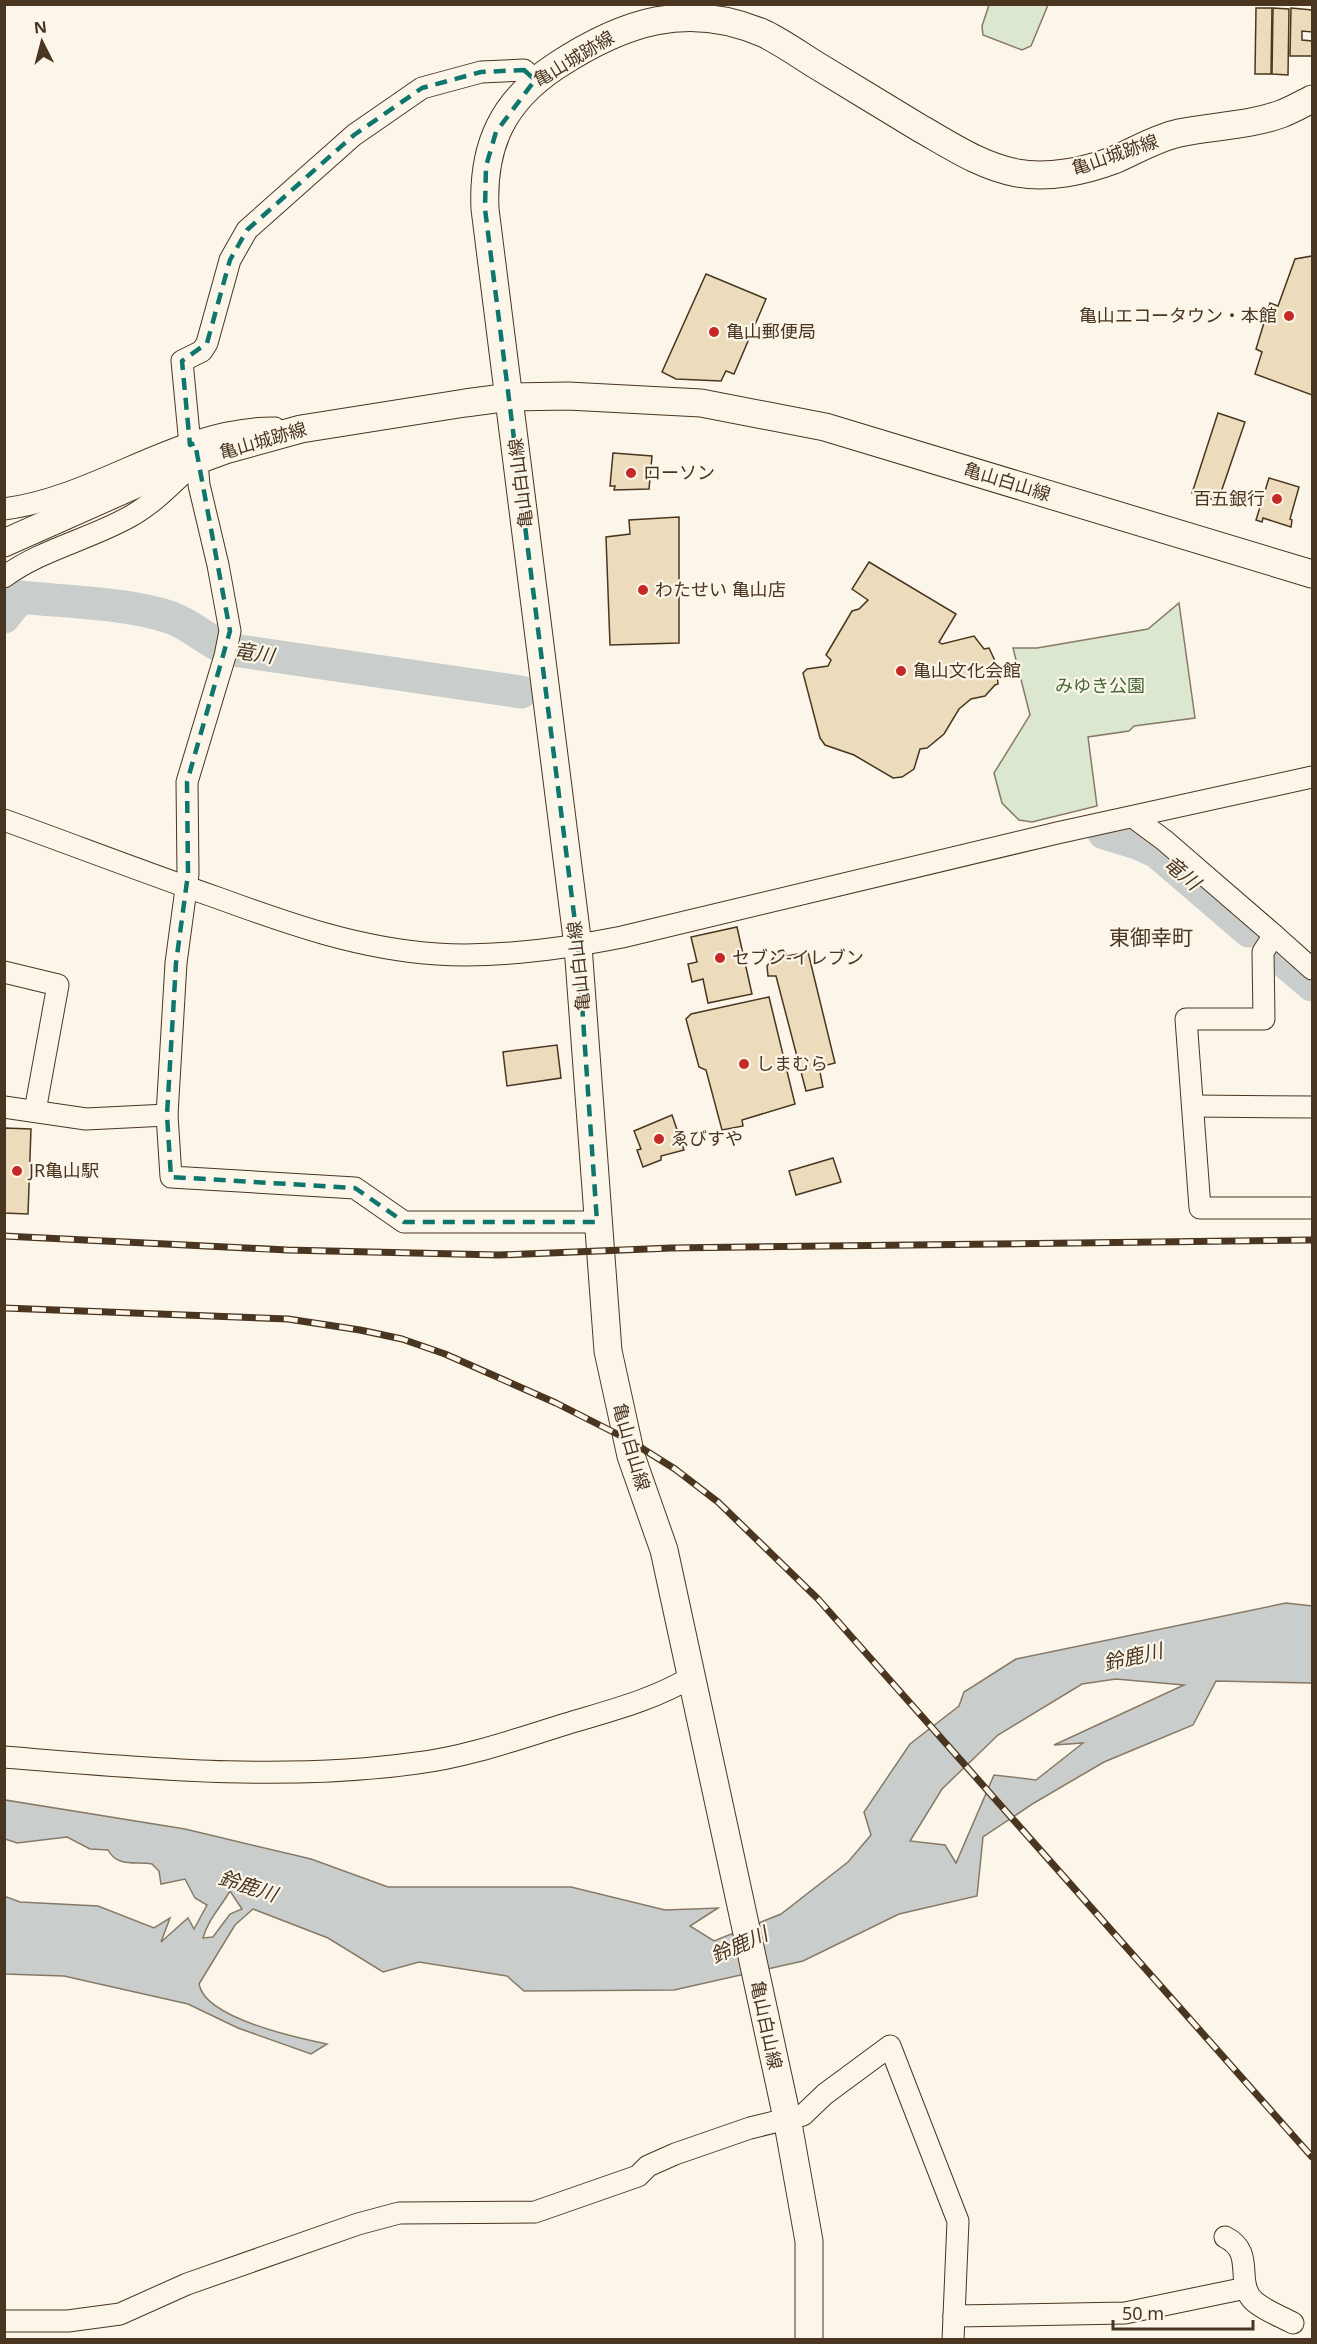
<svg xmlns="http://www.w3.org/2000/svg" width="1317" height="2344" font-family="'Noto Sans','Noto Sans JP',sans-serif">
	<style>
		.green { fill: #dce7d0; stroke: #887966; stroke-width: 1.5 }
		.water { fill: #c9cecd; stroke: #887966; stroke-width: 1.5; fill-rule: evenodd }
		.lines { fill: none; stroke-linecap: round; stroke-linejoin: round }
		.river { stroke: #c9cecd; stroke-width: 33 }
		.building { fill: #ecdcbc; stroke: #4a3520; stroke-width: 1.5 }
		.minor-casing { stroke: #4a3520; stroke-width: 23 }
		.major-casing { stroke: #4a3520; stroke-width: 29 }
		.minor { stroke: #fbf6e9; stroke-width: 21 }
		.major { stroke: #fbf6e9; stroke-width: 27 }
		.rail-casing { stroke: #4a3520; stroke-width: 7 }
		.rail { stroke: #fbf6e9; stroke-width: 4.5; stroke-dasharray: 14; stroke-linecap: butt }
		.marked { fill: none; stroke: #0f766e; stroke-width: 4.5; stroke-dasharray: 12 8; stroke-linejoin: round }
		.poi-dot { fill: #c62828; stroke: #fbf6e9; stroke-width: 2 }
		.labels { text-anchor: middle; stroke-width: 4.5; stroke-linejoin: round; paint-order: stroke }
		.street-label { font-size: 18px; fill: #4a3520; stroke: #fbf6e9 }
		.poi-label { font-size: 18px; fill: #4a3520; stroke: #fbf6e9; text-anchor: start }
		.park-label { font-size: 18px; fill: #436837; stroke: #fbf6e9 }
		.water-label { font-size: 20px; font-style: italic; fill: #4a3520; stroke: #fbf6e9 }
		.quarter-label { font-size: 21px; fill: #4a3520; stroke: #fbf6e9 }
	</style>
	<rect width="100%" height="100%" fill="#fbf6e9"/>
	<g class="green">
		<path d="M989 5H1048L1031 46 1022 50 983 35 982 26Z"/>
		<path d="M1179 603 1195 718 1134 726 1129 731 1088 737 1097 806 1032 822 1019 820 1002 803 994 773 1030 715 1013 648H1037L1148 629Z"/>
	</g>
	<path class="water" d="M1286 1603 1312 1606V1683L1216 1681 1193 1725 1104 1762 1034 1803 983 1837 977 1896 899 1914 803 1961 674 1990 524 1991 507 1976 419 1962 383 1972 328 1938 253 1909 235 1925 199 1984C205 2018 298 2038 327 2044L311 2054 238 2028 188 2004 64 1976 5 1974 4 1896 20 1902 98 1906 154 1928 170 1918 161 1942 188 1918 194 1929 207 1905 195 1898 185 1879 161 1884 159 1871 152 1864C135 1861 118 1868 108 1850L90 1849 67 1837 17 1843 5 1839V1800L185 1829 311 1859 388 1887H571L665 1910 718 1908 690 1926 714 1941 781 1914 848 1862 871 1835 864 1812 910 1744 959 1706 964 1692 1016 1659ZM1116 1679 1184 1685 1054 1745 1083 1743 1036 1780 994 1775 956 1863 945 1845 910 1841 942 1789 998 1735 1082 1684ZM230 1891 242 1909 230 1914 213 1937 203 1938C208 1920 220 1908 230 1891Z"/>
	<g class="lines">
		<g class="river">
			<path d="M4 617 20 597C66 602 130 603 172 618 194 626 210 645 233 650L521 692"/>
			<path d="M1104 833 1137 843 1157 852 1249 931"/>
			<path d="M1284 961 1312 985"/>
		</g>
	</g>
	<g class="building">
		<path d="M1256 8H1272L1271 74H1255Z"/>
		<path d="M1273 8 1289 9 1288 75 1272 74Z"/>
		<path d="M1291 8 1312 10V32L1302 31V40L1312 41V56H1290Z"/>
		<path d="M1312 256V395L1255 374 1262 352 1256 349 1270 303 1278 306 1295 259Z"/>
		<path d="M706 274 766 299 734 374 726 371 721 381 676 379 662 372Z"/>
		<path d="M1218 413 1245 422 1218 501 1192 493Z"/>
		<path d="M613 453 652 456 649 489 614 490 615 486H610Z"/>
		<path d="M1269 478 1299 487 1290 519 1292 520 1291 527 1263 518 1262 522 1256 520Z"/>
		<path d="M679 517V643L610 645 606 537 630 534 629 520Z"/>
		<path d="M869 562 956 614 939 642 942 644 974 636 984 649 989 648 996 663 998 684 995 685 985 696 971 699 959 709 944 734 927 748 920 749 914 769 902 777 893 778 854 755 825 745 820 738 803 673 807 669 828 666 831 660 826 655 852 611 859 609 868 600 852 589Z"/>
		<path d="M737 927 752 994 708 1003 703 979 692 982 688 964 697 962 691 937Z"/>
		<path d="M783 950 787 956 808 952 835 1063 819 1067 823 1087 806 1091 776 976H768L767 966 779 951Z"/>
		<path d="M769 997 795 1104 742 1120 743 1126 722 1130 706 1070 699 1067 686 1019 691 1014Z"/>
		<path d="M557 1045 561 1078 507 1086 503 1052Z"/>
		<path d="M672 1115 684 1150 661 1156V1160L643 1167 637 1150 641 1149 634 1131Z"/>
		<path d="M4 1128 31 1129 28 1214 4 1213Z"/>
		<path d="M833 1158 841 1182 796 1195 789 1171Z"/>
	</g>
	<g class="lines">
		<g class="minor-casing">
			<g id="minor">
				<path d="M190 445 182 361 202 351 207 343 230 260 247 230 354 135 422 88 481 72 524 70 535 80"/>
				<path d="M197 461 199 485 218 565 230 631 225 656 187 782 188 874 176 963 167 1115 171 1177 355 1188 404 1222H597"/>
				<path d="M4 509C98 497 179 427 275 428"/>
				<path d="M4 577C42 549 91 539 131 516 154 503 173 483 192 465"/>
				<path d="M1133 817 1164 840 1274 935 1263 952 1264 1019H1186L1200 1208H1312"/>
				<path d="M4 820C76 846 146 873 218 898 289 924 360 949 437 954 498 958 562 949 622 937L1057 833 1312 777"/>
				<path d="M1274 935 1312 969"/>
				<path d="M4 972 58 985 35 1111"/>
				<path d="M1193 1106 1312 1107"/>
				<path d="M4 1107 86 1119 167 1115"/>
				<path d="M4 1757C141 1768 281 1782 417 1763 467 1757 517 1739 566 1724 609 1711 654 1700 693 1676"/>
				<path d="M1225 2237C1257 2253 1233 2283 1255 2302 1266 2311 1282 2317 1293 2323"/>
				<path d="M954 2316 1125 2313 1246 2288"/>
				<path d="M4 2321H68L120 2314 187 2284 358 2224 399 2213 535 2212 638 2176 648 2166 675 2154 750 2128 803 2115 825 2094 890 2046 958 2221 953 2340"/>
			</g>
		</g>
		<g class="major-casing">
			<g id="major">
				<path d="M4 543 159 474 225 450 301 429 465 403 511 397 568 396 701 403 825 427 1312 574"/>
				<path d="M809 2340V2241L787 2118 664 1550 631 1456 608 1351 578 946 485 209C482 145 503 101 556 66 623 22 688 0 765 34 783 43 800 55 816 65 850 86 884 106 918 127 950 145 980 166 1017 173 1048 179 1085 171 1114 160 1135 151 1156 138 1179 133 1212 126 1249 126 1281 114 1292 110 1302 104 1312 99"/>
			</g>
		</g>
		<use href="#minor" class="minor"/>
		<use href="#major" class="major"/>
		<g class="rail-casing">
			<g id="rail">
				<path d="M4 1236 287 1250 499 1255 671 1248 1312 1240"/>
				<path d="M4 1308 288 1319 360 1330 402 1339 445 1354 556 1403 627 1439 675 1469 718 1502 818 1599 1312 2157"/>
			</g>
		</g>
		<use href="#rail" class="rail"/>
	</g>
	<path class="marked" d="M524 70 535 80 496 132 486 166 485 209 578 946 597 1222H404L355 1188 171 1177 167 1115 176 963 188 874 187 782 230 631 195 443 190 445 182 361 207 343 230 260 247 230 354 135 422 88 481 72Z"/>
	<g class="poi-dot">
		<circle cx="1289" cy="316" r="6"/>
		<circle cx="714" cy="332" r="6"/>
		<circle cx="631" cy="473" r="6"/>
		<circle cx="1277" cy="499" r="6"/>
		<circle cx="643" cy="590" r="6"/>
		<circle cx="901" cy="671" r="6"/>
		<circle cx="720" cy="958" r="6"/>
		<circle cx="744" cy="1064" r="6"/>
		<circle cx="659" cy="1139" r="6"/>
		<circle cx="17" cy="1171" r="6"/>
	</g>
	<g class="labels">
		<g class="street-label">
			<text transform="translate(574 59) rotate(-31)" y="6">亀山城跡線</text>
			<text transform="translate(1115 155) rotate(-19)" y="6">亀山城跡線</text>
			<text transform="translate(263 441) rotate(-16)" y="6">亀山城跡線</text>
			<text transform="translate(1007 482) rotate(17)" y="6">亀山白山線</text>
			<text transform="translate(521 483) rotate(-97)" y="6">亀山白山線</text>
			<text transform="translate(579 966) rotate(-96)" y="6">亀山白山線</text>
			<text transform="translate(631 1447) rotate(74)" y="6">亀山白山線</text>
			<text transform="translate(766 2025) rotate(78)" y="6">亀山白山線</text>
		</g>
		<g class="poi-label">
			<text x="1277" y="322" text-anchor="end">亀山エコータウン・本館</text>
			<text x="726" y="338">亀山郵便局</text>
			<text x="643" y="479">ローソン</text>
			<text x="1265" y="505" text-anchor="end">百五銀行</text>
			<text x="655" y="596">わたせい 亀山店</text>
			<text x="913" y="677">亀山文化会館</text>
			<text x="732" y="964">セブン-イレブン</text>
			<text x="756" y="1070">しまむら</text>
			<text x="671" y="1145">ゑびすや</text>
			<text x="29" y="1177">JR亀山駅</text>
		</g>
		<g class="park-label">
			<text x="1100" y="692">みゆき公園</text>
		</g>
		<g class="water-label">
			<text transform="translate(254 653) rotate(9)" y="7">竜川</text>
			<text transform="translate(1182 873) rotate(40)" y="7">竜川</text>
			<text transform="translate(1133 1657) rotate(-13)" y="7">鈴鹿川</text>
			<text transform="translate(248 1886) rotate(18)" y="7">鈴鹿川</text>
			<text transform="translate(739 1945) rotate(-24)" y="7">鈴鹿川</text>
		</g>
		<g class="quarter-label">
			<text x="1151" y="945">東御幸町</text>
		</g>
	</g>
	<rect width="1317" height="2344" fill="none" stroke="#4a3520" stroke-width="12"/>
	<g transform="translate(42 42) rotate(354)" stroke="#fbf6e9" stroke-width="4.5" paint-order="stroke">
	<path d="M0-4.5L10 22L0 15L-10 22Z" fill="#4a3520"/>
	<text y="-9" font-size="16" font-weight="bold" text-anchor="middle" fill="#4a3520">N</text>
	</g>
	<path d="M1113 2320v9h140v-9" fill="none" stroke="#4a3520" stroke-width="3"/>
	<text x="1122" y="2320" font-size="18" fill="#4a3520" stroke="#fbf6e9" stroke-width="4.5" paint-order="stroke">50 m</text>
</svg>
